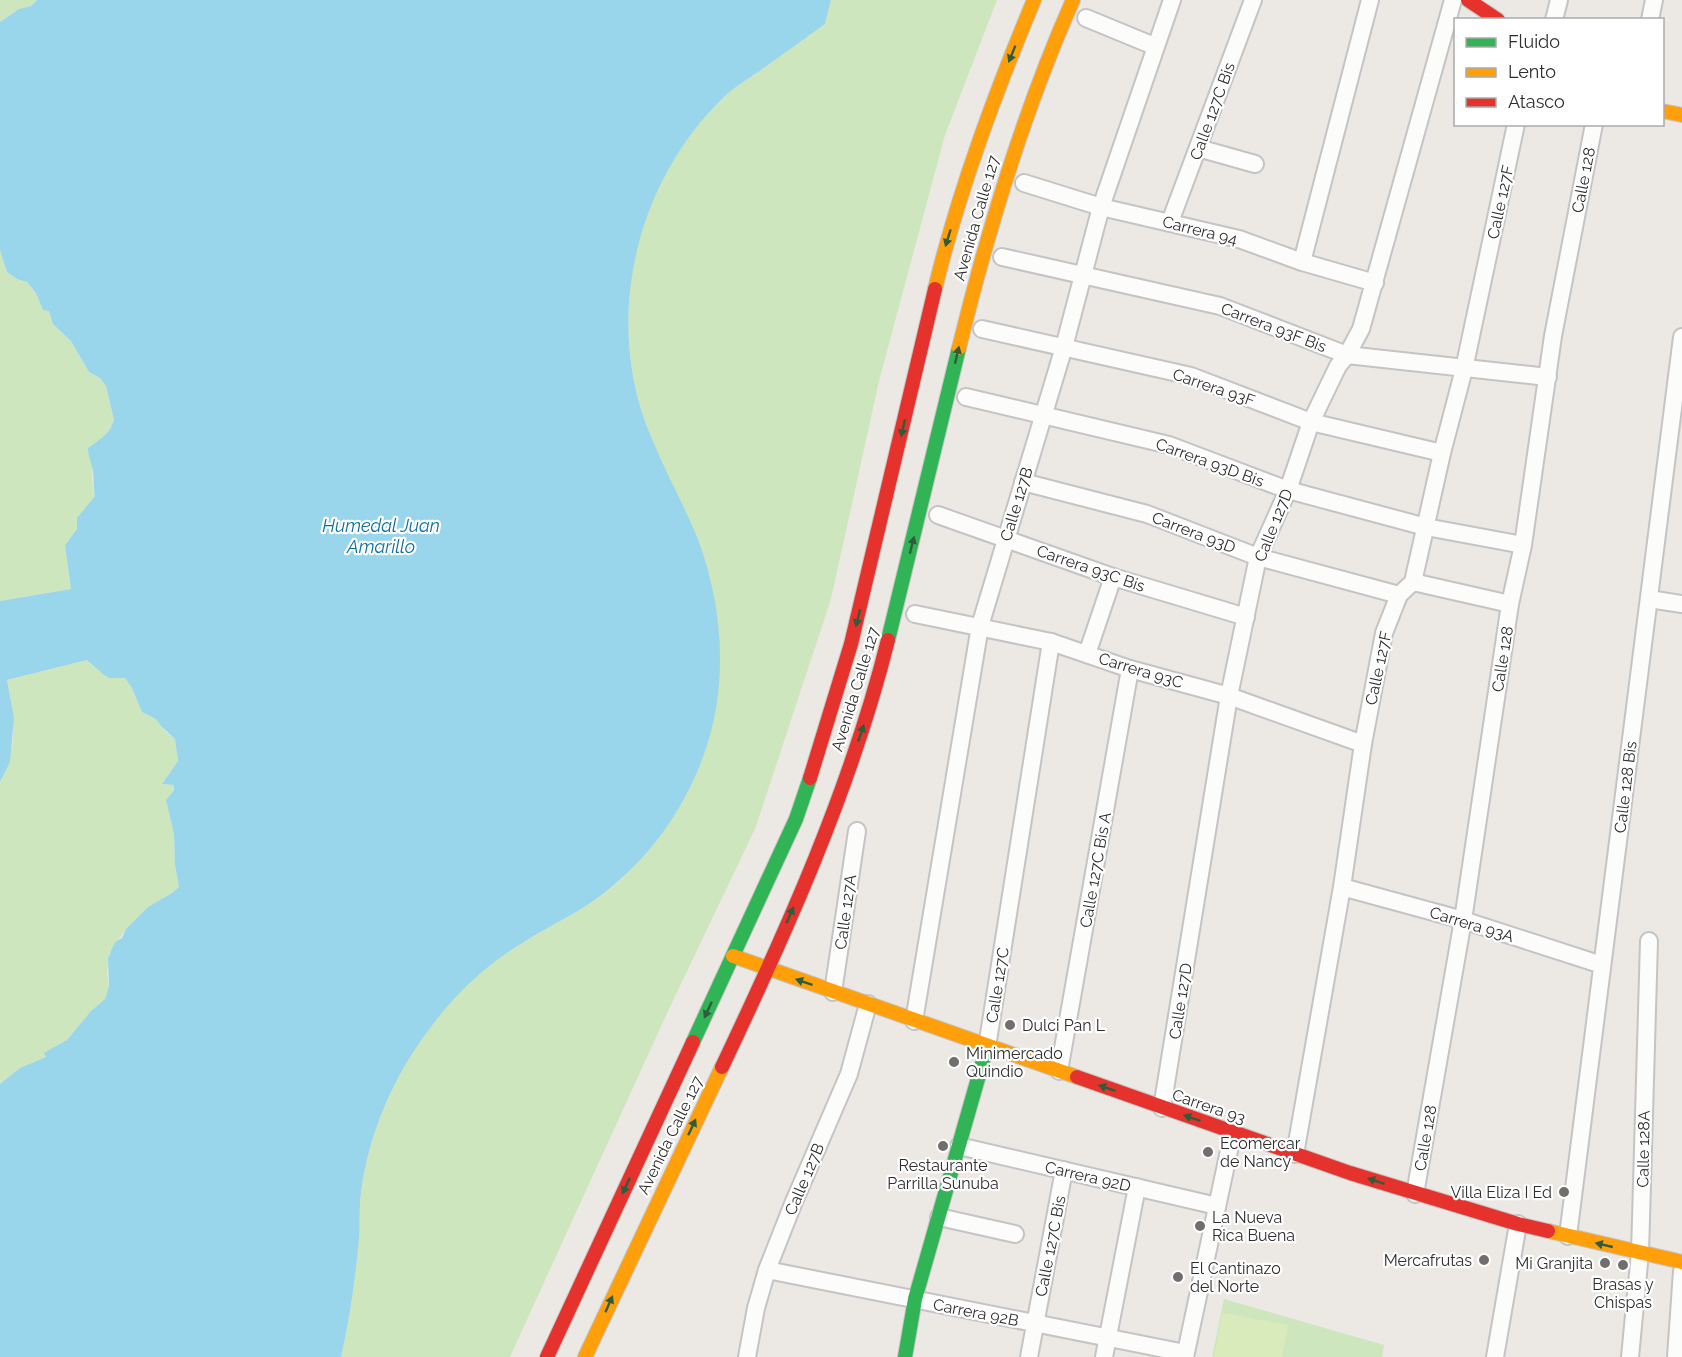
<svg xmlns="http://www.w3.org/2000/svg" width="1682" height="1357" font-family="Raleway,sans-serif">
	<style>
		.green { fill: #cee6be }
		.pitch { fill: #d9eabb }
		.water { fill: #99d6ec }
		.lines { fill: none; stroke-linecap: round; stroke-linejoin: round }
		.street-casing { stroke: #c5c4c5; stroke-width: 20 }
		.fast-casing { stroke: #c5c4c5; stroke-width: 16 }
		.slow-casing { stroke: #c5c4c5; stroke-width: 16 }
		.jam-casing { stroke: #c5c4c5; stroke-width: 16 }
		.street { stroke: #fcfcfb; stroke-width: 16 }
		.fast { stroke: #30b455; stroke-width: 14 }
		.slow { stroke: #ff9f0a; stroke-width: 14 }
		.jam { stroke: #e5322d; stroke-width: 14 }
		.oneway { fill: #2f5d3c }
		.poi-dot { fill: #706f6e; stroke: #fff; stroke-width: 2 }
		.labels { text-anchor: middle; stroke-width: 4.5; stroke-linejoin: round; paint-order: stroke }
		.street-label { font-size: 16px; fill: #2e2e2e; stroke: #fff }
		.poi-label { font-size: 16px; fill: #2e2e2e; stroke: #fff; text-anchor: start }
		.water-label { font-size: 18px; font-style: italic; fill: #0d6fa3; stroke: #fff }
	</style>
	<rect width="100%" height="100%" fill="#ece8e4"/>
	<g class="green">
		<path d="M0 0H37L31 6 14 12 0 22Z"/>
		<path d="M831 0H997L945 135 879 381 831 599 755 829 668 1011 510 1357H341C349 1324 354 1290 357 1256 359 1235 359 1214 361 1193 367 1144 386 1095 412 1054 434 1019 463 985 496 960 528 937 564 921 597 899 642 868 692 801 705 748 723 674 725 611 698 539 683 503 663 468 649 432 604 317 634 183 723 98 734 87 748 79 761 70 782 55 804 39 825 24Z"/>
		<path d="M0 248 7 272 17 279 27 282 36 293 43 309 49 311 53 324 71 341 89 372 100 378 106 386 114 420C113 428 105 433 101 440 93 456 89 479 95 496L78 518 77 529 65 545 71 589 0 601Z"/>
		<path d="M87 660 104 675 109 678H125L132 688 142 712 157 719 166 732 175 739 178 761 162 784 174 785V790L166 800 174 834 175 865 179 887 172 893 148 907 126 929 109 954 107 973 109 986 105 999 91 1011 67 1040 45 1053 46 1057 20 1068 0 1084V783C18 746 15 719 7 680Z"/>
		<path d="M1224 1299 1384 1345 1382 1357H1212Z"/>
	</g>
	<path class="pitch" d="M1222 1313 1288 1325 1282 1357H1214Z"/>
	<path class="water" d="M37 0H831L825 24C804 39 782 55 761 70 748 79 734 87 723 98 634 184 602 324 652 439 666 473 684 505 698 539 717 590 725 647 717 702 706 777 663 848 603 894 576 915 544 928 516 947 474 973 439 1012 412 1054 386 1095 367 1144 361 1193 359 1209 360 1225 359 1240 355 1280 350 1319 341 1357H0V1084L20 1068 46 1057 44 1053 67 1040 91 1011 105 999 109 986 108 958 115 942 122 938 126 929 148 907 172 893 179 887 175 865 174 834 166 800 174 790V785L162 784 178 761 175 739 162 727 156 719 142 712 132 688 125 678H109L104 675 87 660 7 680 14 718 10 762 0 782V601L71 589 65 545 77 529V518L95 496C93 487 94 480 93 472 92 463 88 457 88 448 99 440 110 434 114 420L106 386 100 378 89 372 71 341 53 324 49 311 43 310 36 293 27 282 17 279 7 272 0 250V22L19 9 31 6Z"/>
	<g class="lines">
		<g class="street-casing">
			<g id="street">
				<path d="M1086 18 1154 46"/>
				<path d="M1554 20 1559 0"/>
				<path d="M1650 20 1654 0"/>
				<path d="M1198 148 1255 164"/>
				<path d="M1024 183 1101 207 1239 239 1302 262 1375 283"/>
				<path d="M1170 222 1253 0"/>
				<path d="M1002 257 1220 306 1347 355 1548 377"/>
				<path d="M1302 262 1370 0"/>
				<path d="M982 329 1191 376 1311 422 1442 453"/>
				<path d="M966 397 1169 445 1288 490 1426 527 1523 545"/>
				<path d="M1023 482 1147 514 1258 557 1399 595"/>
				<path d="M938 515 1113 577 1246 617"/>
				<path d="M1413 582 1510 604"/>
				<path d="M1649 599 1682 604"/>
				<path d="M915 614 1051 642 1130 669 1229 696 1363 744"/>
				<path d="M1087 654 1113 577"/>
				<path d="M1342 887 1463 920 1602 965"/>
				<path d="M833 992 857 831"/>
				<path d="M914 1021 980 626 1064 347 1101 207 1172 0"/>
				<path d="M987 1047 1051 642"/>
				<path d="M1059 1071 1130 669"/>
				<path d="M1162 1108 1229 696 1258 557 1288 490 1311 422 1338 366 1347 355 1361 329 1453 0"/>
				<path d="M959 1146 1217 1206"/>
				<path d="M1295 1154 1342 887 1363 744 1384 633 1399 595 1413 582 1442 453 1464 369 1516 124"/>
				<path d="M1415 1194 1463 920 1510 604 1523 545 1553 336 1594 124"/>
				<path d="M939 1217 1015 1234"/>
				<path d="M1568 1236 1682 337"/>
				<path d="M767 1270 1185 1353"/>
				<path d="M747 1357 756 1308 767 1270 793 1204 849 1074 868 1004"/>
				<path d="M1029 1357 1064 1170"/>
				<path d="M1104 1357 1137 1187"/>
				<path d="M1185 1357 1233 1132"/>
				<path d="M1495 1357 1518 1224"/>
				<path d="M1630 1357 1640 1253 1649 941"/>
				<path d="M1676 1357 1682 1271"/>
			</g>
		</g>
		<g class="fast-casing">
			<g id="fast">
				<path d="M888 640 959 348"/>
				<path d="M693 1042 796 819 810 778"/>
				<path d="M905 1357 915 1299 987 1047"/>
			</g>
		</g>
		<g class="slow-casing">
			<g id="slow">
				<path d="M1662 111 1682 115"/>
				<path d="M935 289C959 190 995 94 1034 0"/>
				<path d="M959 348C988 229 1023 113 1073 0"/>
				<path d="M733 956 1077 1077"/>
				<path d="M1548 1231 1682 1262"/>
				<path d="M585 1357 722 1067"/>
			</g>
		</g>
		<g class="jam-casing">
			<g id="jam">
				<path d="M1468 0 1498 20"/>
				<path d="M810 778 851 644 935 289"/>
				<path d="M722 1067C787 930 851 788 888 640"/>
				<path d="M1077 1077 1350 1173 1518 1224 1548 1231"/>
				<path d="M547 1357 693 1042"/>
			</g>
		</g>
		<use href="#street" class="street"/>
		<use href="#fast" class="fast"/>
		<use href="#slow" class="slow"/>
		<use href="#jam" class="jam"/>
	</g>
	<defs><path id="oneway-solid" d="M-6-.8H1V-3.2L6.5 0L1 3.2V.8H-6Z" transform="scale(1.5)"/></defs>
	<g class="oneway">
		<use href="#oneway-solid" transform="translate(1012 54) rotate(112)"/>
		<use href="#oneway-solid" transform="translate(948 238) rotate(107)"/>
		<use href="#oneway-solid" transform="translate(957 355) rotate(-77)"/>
		<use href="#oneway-solid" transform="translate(903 428) rotate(103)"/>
		<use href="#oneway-solid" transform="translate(912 545) rotate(-76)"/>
		<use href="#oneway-solid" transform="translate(858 618) rotate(104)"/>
		<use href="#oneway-solid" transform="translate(861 733) rotate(-71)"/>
		<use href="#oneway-solid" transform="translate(790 915) rotate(-66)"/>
		<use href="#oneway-solid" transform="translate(804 982) rotate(-161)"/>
		<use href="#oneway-solid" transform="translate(708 1010) rotate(115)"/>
		<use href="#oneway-solid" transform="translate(1107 1088) rotate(-161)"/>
		<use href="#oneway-solid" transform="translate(1192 1118) rotate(-161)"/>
		<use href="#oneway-solid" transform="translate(692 1127) rotate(-65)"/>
		<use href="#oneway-solid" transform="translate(1376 1181) rotate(-162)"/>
		<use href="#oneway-solid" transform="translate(626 1186) rotate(115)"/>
		<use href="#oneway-solid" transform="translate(1604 1245) rotate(-167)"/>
		<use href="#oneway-solid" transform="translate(609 1304) rotate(-66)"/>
	</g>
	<g class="poi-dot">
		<circle cx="1010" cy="1025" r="6"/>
		<circle cx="954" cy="1062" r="6"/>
		<circle cx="943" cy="1146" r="6"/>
		<circle cx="1208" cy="1152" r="6"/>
		<circle cx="1564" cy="1192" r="6"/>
		<circle cx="1200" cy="1226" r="6"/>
		<circle cx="1484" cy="1260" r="6"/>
		<circle cx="1605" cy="1263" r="6"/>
		<circle cx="1623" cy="1265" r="6"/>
		<circle cx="1178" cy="1277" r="6"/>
	</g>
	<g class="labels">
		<g class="street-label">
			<text transform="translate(1212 111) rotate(-70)" y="6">Calle 127C Bis</text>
			<text transform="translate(1583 180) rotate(-79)" y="6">Calle 128</text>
			<text transform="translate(1500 202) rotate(-78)" y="6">Calle 127F</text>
			<text transform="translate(976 218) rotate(-74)" y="6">Avenida Calle 127</text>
			<text transform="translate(1200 230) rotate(14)" y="6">Carrera 94</text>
			<text transform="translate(1274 327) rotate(21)" y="6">Carrera 93F Bis</text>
			<text transform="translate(1214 387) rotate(19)" y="6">Carrera 93F</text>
			<text transform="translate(1210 462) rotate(20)" y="6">Carrera 93D Bis</text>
			<text transform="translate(1016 504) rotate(-73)" y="6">Calle 127B</text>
			<text transform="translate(1273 525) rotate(-68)" y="6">Calle 127D</text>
			<text transform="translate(1194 532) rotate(21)" y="6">Carrera 93D</text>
			<text transform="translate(1091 568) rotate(19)" y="6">Carrera 93C Bis</text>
			<text transform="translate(1502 659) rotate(-81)" y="6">Calle 128</text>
			<text transform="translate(1378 668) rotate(-78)" y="6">Calle 127F</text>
			<text transform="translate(1141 670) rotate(17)" y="6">Carrera 93C</text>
			<text transform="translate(855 689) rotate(-73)" y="6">Avenida Calle 127</text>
			<text transform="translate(1625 787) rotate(-83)" y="6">Calle 128 Bis</text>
			<text transform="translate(1095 870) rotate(-80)" y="6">Calle 127C Bis A</text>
			<text transform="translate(845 912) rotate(-82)" y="6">Calle 127A</text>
			<text transform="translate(1472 924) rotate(17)" y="6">Carrera 93A</text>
			<text transform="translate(997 985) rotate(-81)" y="6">Calle 127C</text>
			<text transform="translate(1180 1001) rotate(-81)" y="6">Calle 127D</text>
			<text transform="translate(1209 1106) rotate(19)" y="6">Carrera 93</text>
			<text transform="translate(670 1135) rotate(-64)" y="6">Avenida Calle 127</text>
			<text transform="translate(1425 1138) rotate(-80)" y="6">Calle 128</text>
			<text transform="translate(1643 1149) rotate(-89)" y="6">Calle 128A</text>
			<text transform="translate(1088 1176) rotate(13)" y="6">Carrera 92D</text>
			<text transform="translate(804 1179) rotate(-67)" y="6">Calle 127B</text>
			<text transform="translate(1050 1246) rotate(-79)" y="6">Calle 127C Bis</text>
			<text transform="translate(976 1312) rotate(11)" y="6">Carrera 92B</text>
		</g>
		<g class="poi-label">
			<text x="1022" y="1031">Dulci Pan L</text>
			<text x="966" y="1059">Minimercado<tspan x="966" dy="18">Quindio</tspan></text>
			<text x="1220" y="1149">Ecomercar<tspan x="1220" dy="18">de Nancy</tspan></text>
			<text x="943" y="1171" text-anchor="middle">Restaurante<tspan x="943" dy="18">Parrilla Sunuba</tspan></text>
			<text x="1552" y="1198" text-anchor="end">Villa Eliza I Ed</text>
			<text x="1212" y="1223">La Nueva<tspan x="1212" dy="18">Rica Buena</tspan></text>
			<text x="1472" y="1266" text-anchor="end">Mercafrutas</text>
			<text x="1593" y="1269" text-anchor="end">Mi Granjita</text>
			<text x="1190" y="1274">El Cantinazo<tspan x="1190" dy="18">del Norte</tspan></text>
			<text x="1623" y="1290" text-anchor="middle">Brasas y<tspan x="1623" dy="18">Chispas</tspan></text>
		</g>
		<g class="water-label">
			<text x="381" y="532">Humedal Juan<tspan x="381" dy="21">Amarillo</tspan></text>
		</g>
	</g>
	<rect x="1454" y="18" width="210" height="108" fill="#ffffff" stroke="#ababab" stroke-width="1.5"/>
	<rect x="1466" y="38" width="30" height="9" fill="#30b455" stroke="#ababab" stroke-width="1.5"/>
	<text x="1508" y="48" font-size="18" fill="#2e2e2e">Fluido</text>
	<rect x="1466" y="68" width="30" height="9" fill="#ff9f0a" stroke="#ababab" stroke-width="1.5"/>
	<text x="1508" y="78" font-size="18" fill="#2e2e2e">Lento</text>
	<rect x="1466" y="98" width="30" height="9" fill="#e5322d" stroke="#ababab" stroke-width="1.5"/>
	<text x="1508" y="108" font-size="18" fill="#2e2e2e">Atasco</text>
</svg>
